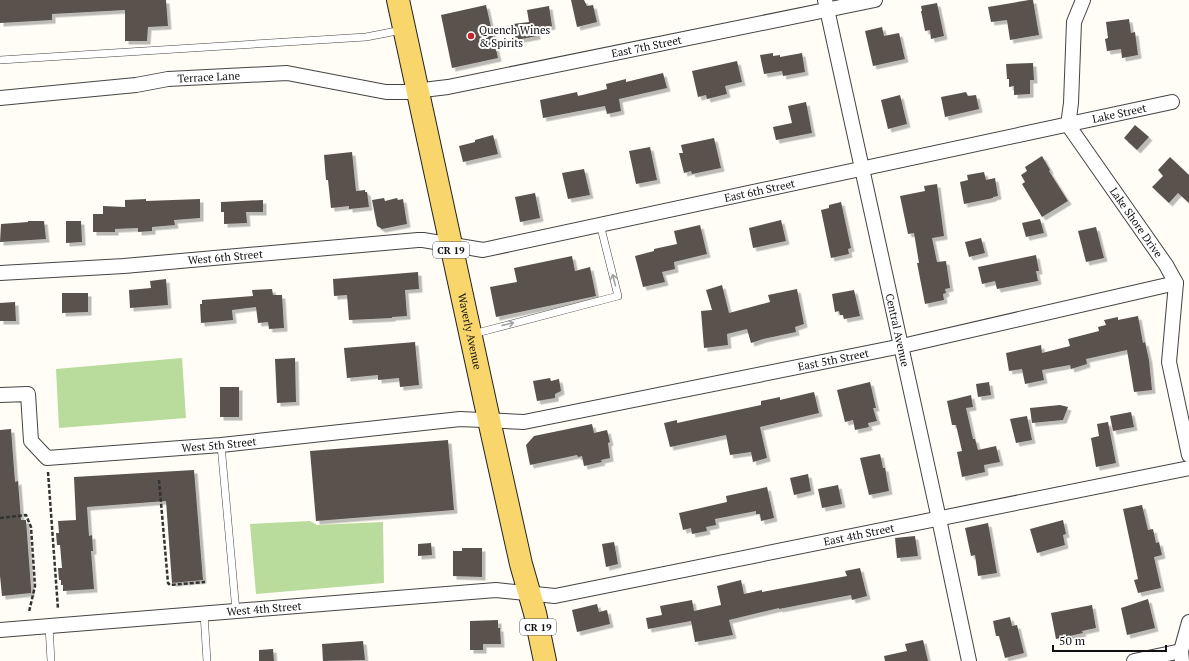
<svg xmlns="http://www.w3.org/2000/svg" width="1189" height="661" font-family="'PT Serif',serif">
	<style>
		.forest { fill: #b9dc9c }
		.building { fill: #5a524d; filter: url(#shadow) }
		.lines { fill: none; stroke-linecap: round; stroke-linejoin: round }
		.service-casing { stroke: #444; stroke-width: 8 }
		.minor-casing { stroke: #444; stroke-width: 16 }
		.primary-casing { stroke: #222; stroke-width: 24 }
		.path { stroke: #333; stroke-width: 2.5; stroke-dasharray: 4 2; stroke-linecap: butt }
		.service { stroke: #fff; stroke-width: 7 }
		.minor { stroke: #fff; stroke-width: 14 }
		.primary { stroke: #f9d66b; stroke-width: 22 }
		.oneway { stroke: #a0a0a0 }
		.poi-dot { fill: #c4262e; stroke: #fff; stroke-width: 1.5 }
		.labels { text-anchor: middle; stroke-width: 4; stroke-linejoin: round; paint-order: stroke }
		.shield { fill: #fff; stroke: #585858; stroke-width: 1 }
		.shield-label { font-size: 10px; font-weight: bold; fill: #111 }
		.poi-label { font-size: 11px; fill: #111; stroke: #fff; text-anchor: start }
		.street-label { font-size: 11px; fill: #111; stroke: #fff }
	</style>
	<defs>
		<filter id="shadow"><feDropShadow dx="3.5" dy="3.5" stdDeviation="0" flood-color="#0004"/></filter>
	</defs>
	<rect width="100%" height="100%" fill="#fffdf5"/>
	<g class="forest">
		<path d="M182 358 186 418 59 428 56 369Z"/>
		<path d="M310 521 317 525 383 522 384 583 256 594 250 524Z"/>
	</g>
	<g class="building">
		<path d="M0 0H166L168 26 148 27 147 41H125V10L52 14V20L0 23Z"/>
		<path d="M571 0H584L587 6 593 5 597 22 577 27Z"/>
		<path d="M1029 0H1033L1039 35 1010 40 1007 20 991 22 988 7Z"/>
		<path d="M937 3 944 36 931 39 930 30 925 31 921 11H922L921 6Z"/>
		<path d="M486 5 498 58 452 68 441 15Z"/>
		<path d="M549 6 552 26 536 29 537 36 516 40 513 24 529 22 527 10Z"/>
		<path d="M1129 19 1131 33 1135 32 1138 55 1122 58 1121 49 1107 51 1105 39 1108 38 1106 22Z"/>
		<path d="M882 27 884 36 899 33 905 59 873 66 865 31Z"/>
		<path d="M773 53V56L780 55V57L802 53 805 72 783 76 782 71 764 74 760 55Z"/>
		<path d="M737 61 742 82 725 86 727 94 707 99 706 95 698 97 692 71Z"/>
		<path d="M1033 63 1034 80H1030V94L1014 95V86L1009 87V79H1007L1006 64Z"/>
		<path d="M663 73 667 88 619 99 621 111 607 114 605 106 543 118 540 100 577 92 578 96 607 89 606 84 626 79V82Z"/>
		<path d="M966 92 968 96 976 95 979 109 945 117 941 97Z"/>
		<path d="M900 95 907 124 888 129 881 100Z"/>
		<path d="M806 102 812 133 776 140 773 127 792 123 788 106Z"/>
		<path d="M1135 125 1149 137 1137 150 1124 138Z"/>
		<path d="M493 135 498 154 463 162 459 146 475 142V140Z"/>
		<path d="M714 138 721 168 692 174 691 171 684 173 679 153H683L681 145Z"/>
		<path d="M650 147 657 180 636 184 629 151Z"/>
		<path d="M352 152 356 191 365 190V192H367L369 207 349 209V206L331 208 328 180H326L324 155Z"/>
		<path d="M1042 156 1050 170 1049 171 1068 201 1042 217 1022 184 1025 182 1021 175 1027 171 1025 167Z"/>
		<path d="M1170 157 1189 175V203L1178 193 1169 203 1152 187 1163 176 1158 170Z"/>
		<path d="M584 169 590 195 568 199 562 173Z"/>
		<path d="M984 172 986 180 995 178 998 196 993 197V198L964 204 960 182 968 180 967 175Z"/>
		<path d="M937 184 944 236 932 238 937 262 946 261 950 288 945 289 946 293 943 294 944 300 925 304 917 263H919L914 233 908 234 900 196 925 191 924 186Z"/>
		<path d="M535 193 540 218 520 222 515 197Z"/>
		<path d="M384 198 385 201 397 198 398 200 403 199 407 224 382 229 377 226 372 200Z"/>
		<path d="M146 199V201L200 199V218L174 220 175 225 152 227V231L138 232V228L115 229V232H93V214H103V206L125 207V200Z"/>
		<path d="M263 200V212H246L247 223 224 224V212H221V202Z"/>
		<path d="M841 202 851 248 848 249 849 254 831 258 821 210 829 208V205Z"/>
		<path d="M1040 219 1044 233 1026 237 1022 223Z"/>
		<path d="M781 220 786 241 753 248 749 228Z"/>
		<path d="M28 221H44L46 239 0 242 1 224 28 222Z"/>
		<path d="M66 221H81L82 242 66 243Z"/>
		<path d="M700 225 707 254 674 262 675 269 662 272 665 282 643 287 635 256 654 251V249L677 244 674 231Z"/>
		<path d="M1096 227 1104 258 1086 262 1078 231Z"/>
		<path d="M981 238 985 253 969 257 965 242Z"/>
		<path d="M1036 255 1039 271H1036L1038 281 997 289 995 281 982 284 978 267Z"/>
		<path d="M572 256 575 271 590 267 596 296 496 317 490 287 517 282 514 268Z"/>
		<path d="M418 272 419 289 405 290 407 316 392 317V318L349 320 347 295 334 296 333 279Z"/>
		<path d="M166 279 168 305 130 308 129 290 151 288 150 281Z"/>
		<path d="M722 285 729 313 770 302 768 295 797 289 804 324 795 327 796 332 763 339 751 343 747 329 727 334 728 345 704 348 701 311 712 310 706 290Z"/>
		<path d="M272 289 273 295H282L284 328 269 329 268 322 258 323 256 307 232 310 233 320 201 323 200 304H202V300L253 296 252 290Z"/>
		<path d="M854 290 860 316 844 319 843 315H840L839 311 835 312 832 294Z"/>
		<path d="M62 293H88V312L62 313Z"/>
		<path d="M15 302 16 321H0V303Z"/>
		<path d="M1138 316 1143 343 1145 342 1149 360 1152 390 1134 392 1127 350 1086 359 1087 364 1071 369 1070 365 1042 370 1044 380 1025 384 1022 369 1009 371 1006 353 1041 345 1042 353 1070 346 1068 339 1099 331 1098 327 1106 325 1104 320 1118 317V320Z"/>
		<path d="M415 342 419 385 400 387 399 378 378 380V375L347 378 344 348Z"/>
		<path d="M295 358 296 402 277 403 275 359Z"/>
		<path d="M550 378 551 381 559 379 561 391 555 394V398L537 401 533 381Z"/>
		<path d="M870 382 876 408H873L877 421 868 423 869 427 855 430 853 420 845 422 837 390Z"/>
		<path d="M989 382 991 395 978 397 976 384Z"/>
		<rect x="220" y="387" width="19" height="30"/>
		<path d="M814 392 819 413 760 427 767 458 753 462 751 452 730 455 726 435 670 447 664 423 677 420V423L761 405V401L780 397V400Z"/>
		<path d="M971 395 973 407 966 408 973 439H975L978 450 996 446 1000 462 984 465 985 472 962 477 957 452 962 451 956 425H952L947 401Z"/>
		<path d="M1060 405 1068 407 1063 420 1032 423 1030 408Z"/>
		<path d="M1131 412 1134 427 1113 431 1110 416Z"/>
		<path d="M1027 416 1032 440 1016 443 1010 419Z"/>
		<path d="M1108 422 1116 463 1096 467 1091 438 1099 436 1097 424Z"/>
		<path d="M592 424 594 433 607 430 610 442 608 443 610 458 601 460 602 462 584 466 582 456 578 457 577 455 530 465 526 445 534 436Z"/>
		<path d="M11 429 15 482 18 481 21 520H26L31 588V593L2 596 0 576V430Z"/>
		<path d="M448 440 454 510 316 521 310 451Z"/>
		<path d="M880 454 883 468H885L889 491 869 495 860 458Z"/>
		<path d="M194 470 203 580 172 583 166 501 87 507 89 536 92 535 93 551H91L94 589 63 591V585H61V580H59L58 568H62L60 545H57L56 533H59L58 521 76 520 74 477Z"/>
		<path d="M808 474 811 491 794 495 790 478Z"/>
		<path d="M838 485 842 504 822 508 818 489Z"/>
		<path d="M767 487 774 518 761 521 760 514H756V511L715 519 716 525 706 527 707 531 692 534 691 528 683 530 679 513 727 502 726 496Z"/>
		<path d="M1142 505 1148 530 1153 529 1156 543 1159 542 1162 555 1154 557 1161 588 1138 593 1134 580 1138 579 1123 509Z"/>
		<path d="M1063 520 1066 534 1063 535 1065 545 1037 553 1030 529Z"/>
		<path d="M988 523 997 573 978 576 975 555 971 556 965 528Z"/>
		<path d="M915 536 918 556 897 558 895 538Z"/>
		<path d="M614 542 618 564 606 567 602 544Z"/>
		<path d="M431 543 432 555 418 556V544Z"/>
		<path d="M462 548H482V577L453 576V551H462Z"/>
		<path d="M860 568 867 596 852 600 851 595 779 609V608L729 620 733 635 695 642 691 621 648 629 646 618 662 615 660 606 692 600 694 611 721 605 717 586 741 580 744 594 762 590V592L847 576 845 571Z"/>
		<path d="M1148 599 1155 628 1127 635 1121 608Z"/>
		<path d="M597 604 599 612 607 610 610 624 577 632 572 610Z"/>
		<path d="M1092 605 1096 628 1082 631 1083 633 1056 639 1051 613Z"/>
		<path d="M1010 617 1012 626 1017 625 1024 653 1005 658 999 636H996L993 621Z"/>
		<path d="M498 620V628H500L501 644H483V650H470V621Z"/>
		<path d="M923 640 928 661H885L884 656 907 651 905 644Z"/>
		<path d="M363 641 365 660 323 661 322 644Z"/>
		<path d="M273 649 274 661H259V650Z"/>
	</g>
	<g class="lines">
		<g class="service-casing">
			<g id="service">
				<path d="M0 60 366 37 402 30"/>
				<path d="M473 334 618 296 600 224"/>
				<path d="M221 445 236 611"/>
				<path d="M204 614 207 661"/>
				<path d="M49 626 51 661"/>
			</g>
		</g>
		<g class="minor-casing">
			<g id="minor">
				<path id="s1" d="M825 0 939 519 969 661"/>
				<path id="s2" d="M1083 0 1074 22 1071 103 1068 125 1166 265 1176 283 1169 362 1189 455"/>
				<path id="s3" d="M0 98 136 85 168 79 287 73 386 92H406L448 87 875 0"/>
				<path id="s4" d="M0 273 124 266 418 240H423L483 250 1172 102"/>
				<path id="s5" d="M0 395 28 394 31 441 47 458 221 445 460 419 524 422 902 346 1176 283"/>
				<path id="s6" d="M0 630 496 590 555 596 1189 468"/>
				<path d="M1134 661 1181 651"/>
				<path d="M1182 661 1181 651 1189 622"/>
			</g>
		</g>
		<g class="primary-casing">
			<g id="primary">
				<path id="s7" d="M398 0 489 420 521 564 535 613 545 661"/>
			</g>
		</g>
		<g class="path">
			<path d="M48 472 58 609"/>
			<path d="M159 480 168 583 170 585 205 582"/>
			<path d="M0 518 26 515 31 527 35 586 29 612"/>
		</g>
		<use href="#service" class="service"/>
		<use href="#minor" class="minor"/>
		<use href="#primary" class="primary"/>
	</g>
	<defs><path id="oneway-shaft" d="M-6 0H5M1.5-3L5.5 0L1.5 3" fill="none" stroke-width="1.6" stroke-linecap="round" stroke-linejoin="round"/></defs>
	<g class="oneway">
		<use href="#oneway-shaft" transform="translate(614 280) rotate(-104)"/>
		<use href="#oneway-shaft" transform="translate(508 324) rotate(-14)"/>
	</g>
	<circle class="poi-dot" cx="471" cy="36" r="4"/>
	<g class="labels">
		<g class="shield">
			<rect x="433" y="242" width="36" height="16" rx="3"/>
			<rect x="520" y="619" width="36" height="16" rx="3"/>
		</g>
		<g class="shield-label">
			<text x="451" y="254">CR 19</text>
			<text x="538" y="631">CR 19</text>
		</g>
		<g class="poi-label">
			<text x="479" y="34">Quench Wines<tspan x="479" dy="13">&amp; Spirits</tspan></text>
		</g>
		<g class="street-label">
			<text dy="4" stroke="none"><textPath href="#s3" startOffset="654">East 7th Street</textPath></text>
			<text dy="4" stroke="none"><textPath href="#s3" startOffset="210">Terrace Lane</textPath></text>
			<text dy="4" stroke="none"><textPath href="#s4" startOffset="1136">Lake Street</textPath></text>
			<text dy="4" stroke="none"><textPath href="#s4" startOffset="768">East 6th Street</textPath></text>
			<text dy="4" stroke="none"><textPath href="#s2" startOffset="246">Lake Shore Drive</textPath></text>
			<text dy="4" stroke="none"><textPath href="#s4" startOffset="226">West 6th Street</textPath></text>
			<text dy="4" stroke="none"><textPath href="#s1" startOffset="338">Central Avenue</textPath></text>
			<text dy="4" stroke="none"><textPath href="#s7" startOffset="339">Waverly Avenue</textPath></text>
			<text dy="4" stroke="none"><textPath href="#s5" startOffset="893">East 5th Street</textPath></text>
			<text dy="4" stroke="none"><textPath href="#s5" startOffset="271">West 5th Street</textPath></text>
			<text dy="4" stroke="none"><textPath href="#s6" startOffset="867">East 4th Street</textPath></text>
			<text dy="4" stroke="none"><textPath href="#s6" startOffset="265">West 4th Street</textPath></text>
		</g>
	</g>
	<path d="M1053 645v6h113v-6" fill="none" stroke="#111111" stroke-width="2"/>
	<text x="1059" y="645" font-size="12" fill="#111111" stroke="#ffffff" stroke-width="3" paint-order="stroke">50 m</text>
</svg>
